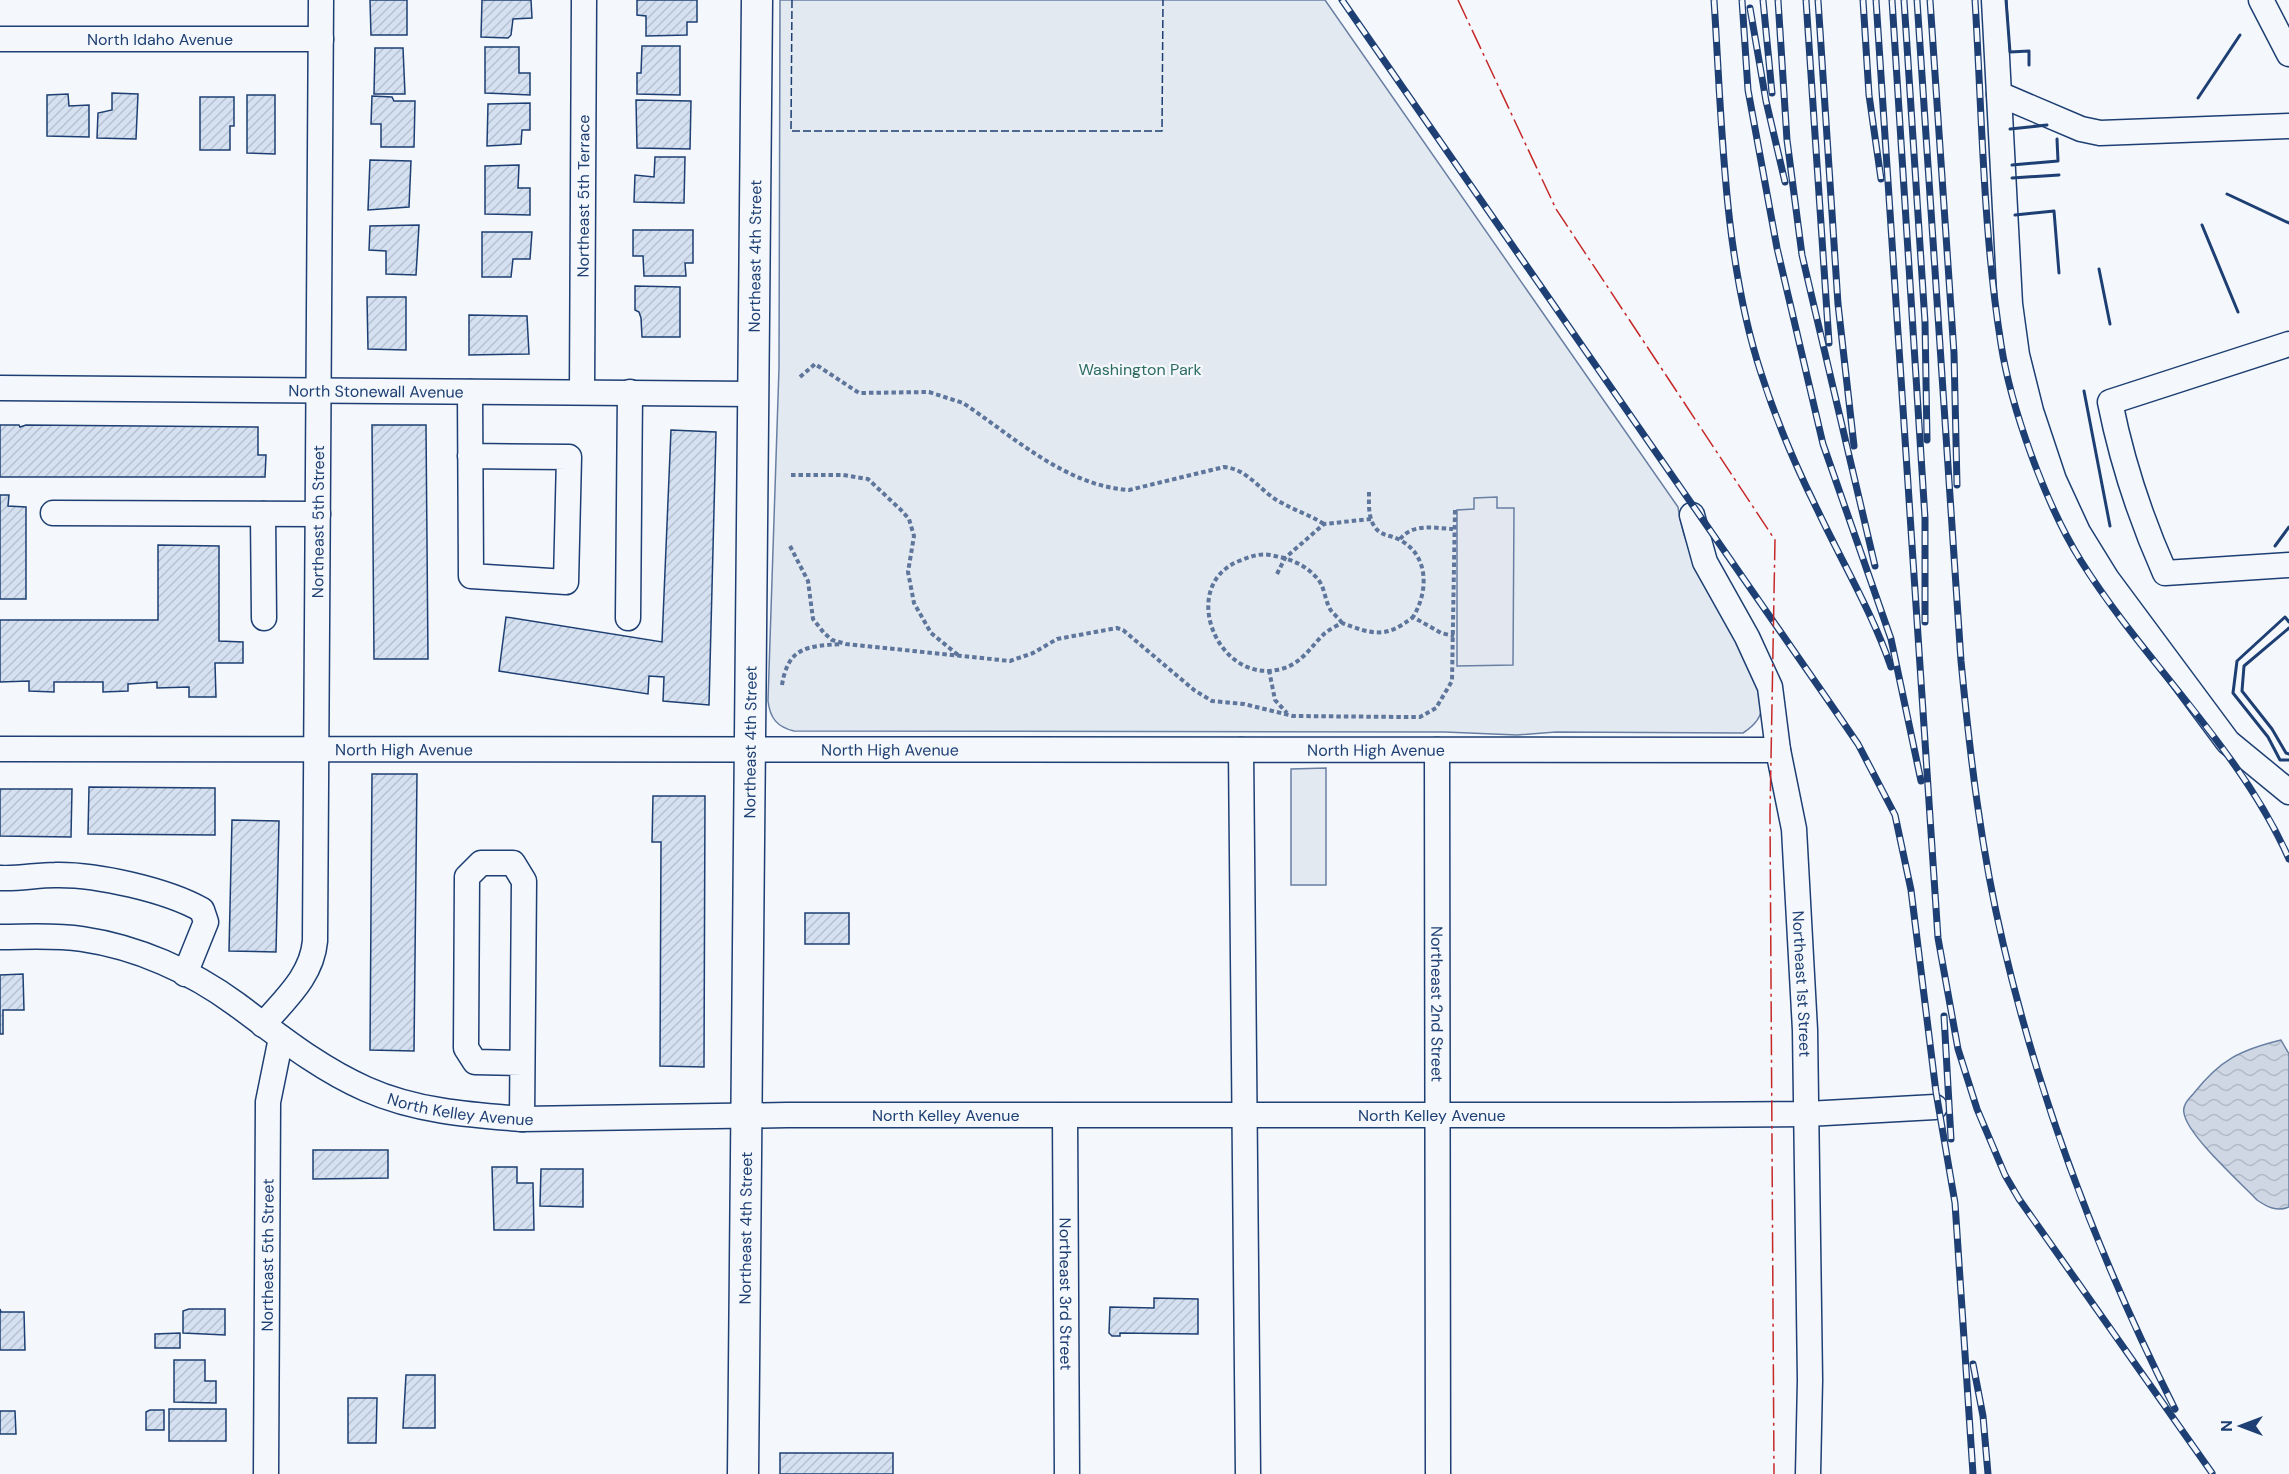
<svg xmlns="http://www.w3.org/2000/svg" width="2289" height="1474" font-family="'DM Sans',sans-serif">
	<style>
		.park { fill: #e3e9f0; stroke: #687fa3; stroke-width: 1.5 }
		.parking { fill: #e3e8f0; stroke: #687fa3; stroke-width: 1.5 }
		.water { fill: url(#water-waves); stroke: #687fa3; stroke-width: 1.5 }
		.building { fill: url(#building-hatch); stroke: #1d3f73; stroke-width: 1.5 }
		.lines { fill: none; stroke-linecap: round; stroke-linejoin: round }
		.minor-casing { stroke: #1d3f73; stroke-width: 27 }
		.major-casing { stroke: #1d3f73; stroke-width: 33 }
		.path { stroke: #5e769c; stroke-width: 4; stroke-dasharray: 4.5 3; stroke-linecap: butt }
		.minor { stroke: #f4f7fb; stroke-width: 24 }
		.major { stroke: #f4f7fb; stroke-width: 30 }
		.rail-casing { stroke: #1d3f73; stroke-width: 7 }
		.rail { stroke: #f4f7fb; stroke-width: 4.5; stroke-dasharray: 14; stroke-linecap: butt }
		.fence { stroke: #1d3f73; stroke-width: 1.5; stroke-dasharray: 8 3; stroke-linecap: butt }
		.wall { stroke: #1d3f73; stroke-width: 3 }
		.power { stroke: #c62828; stroke-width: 1.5; stroke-dasharray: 21 4.5 3 4.5; stroke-linecap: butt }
		.labels { text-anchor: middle; stroke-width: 4.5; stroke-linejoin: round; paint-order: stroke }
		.street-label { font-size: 16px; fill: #1d3f73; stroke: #f4f7fb }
		.park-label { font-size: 16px; fill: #2c6c60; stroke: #f4f7fb }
	</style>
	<defs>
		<pattern id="water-waves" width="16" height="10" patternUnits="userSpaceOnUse" patternTransform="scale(1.5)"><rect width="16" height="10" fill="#cfd7e4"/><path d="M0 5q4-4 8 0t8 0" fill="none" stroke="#b1bac7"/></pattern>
		<pattern id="building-hatch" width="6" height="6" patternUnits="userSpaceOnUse" patternTransform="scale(1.5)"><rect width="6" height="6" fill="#d5e0f0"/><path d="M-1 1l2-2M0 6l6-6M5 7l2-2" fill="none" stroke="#b6c1d1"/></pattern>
	</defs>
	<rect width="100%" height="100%" fill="#f4f7fb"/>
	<g class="park">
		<path d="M780 0H1325L1678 507C1684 555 1713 597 1736 638 1746 657 1761 681 1762 703 1763 716 1754 726 1743 733L1556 732 1517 735 1445 732 794 731C777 727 770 718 768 701L779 368Z"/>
		<path d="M1326 768V885H1291V769Z"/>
	</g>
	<path class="parking" d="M1497 497V508H1514L1513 665 1457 666V510L1474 509V498Z"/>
	<path class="water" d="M2281 1040 2289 1054V1207C2277 1212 2267 1207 2257 1200 2240 1182 2187 1135 2184 1113 2182 1105 2189 1099 2194 1093 2220 1060 2240 1050 2281 1040Z"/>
	<g class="building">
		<path d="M370 0H407V35H371Z"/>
		<path d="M482 0H531L532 18 513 19 511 35 508 38 481 37Z"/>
		<path d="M637 0H697V22H687V35L646 36V16L637 15Z"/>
		<path d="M642 46H680V95L637 94V73H641Z"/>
		<path d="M485 47H519V73H530V95L485 93Z"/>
		<path d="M375 48H403L405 94H374Z"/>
		<path d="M112 93 138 94 136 139 97 138 98 113 112 110Z"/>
		<path d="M68 94 69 106 89 105V137L47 136V95Z"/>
		<path d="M247 95H275V154L247 153Z"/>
		<path d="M372 96 392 97 394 101H415L414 147H381V124H371Z"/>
		<path d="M200 97H234V126H230V150H200Z"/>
		<path d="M636 100 691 101 690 149 637 148Z"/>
		<path d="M530 103V130H522L521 144 487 146 488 104Z"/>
		<path d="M655 157H685L684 203 634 202 635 175 654 177Z"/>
		<path d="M370 160 411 161 409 207 368 210Z"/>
		<path d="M519 165 518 188H530V215L485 214V166Z"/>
		<path d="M419 225 416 275 386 274V251L369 250 370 226Z"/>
		<path d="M633 230H693V263H685L686 276H644L643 256H633Z"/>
		<path d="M482 232H532L530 259H513L511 277H482Z"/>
		<path d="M635 286 680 287V337H642L641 318 639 312 635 310Z"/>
		<path d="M367 297H406V350L368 349Z"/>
		<path d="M469 315 527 316 529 354 469 355Z"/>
		<path d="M0 425H19L20 427 26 425 258 427V455H266L265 477H0Z"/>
		<path d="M372 425H426L428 659H374Z"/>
		<path d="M671 430 716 432 709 705 663 701 664 677 649 676 648 694 499 671 506 617 662 642Z"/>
		<path d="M0 495H9L8 506 26 507V599H0Z"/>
		<path d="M158 545 219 546V641L243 642V663H215L216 697H189V687L157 688V682L128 684V691L103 692V682H54V692L29 691V681L0 682V620H158Z"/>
		<path d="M372 774H417L414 1051 370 1050Z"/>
		<path d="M89 787 215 788V835L88 834Z"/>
		<path d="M0 789H72L71 837 0 836Z"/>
		<path d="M653 796H705L704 1067 660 1066 661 842H652Z"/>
		<path d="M232 820 279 821 276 952 229 951Z"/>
		<rect x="805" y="913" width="44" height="31"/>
		<path d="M23 974 24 1010H3V1034H0V975Z"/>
		<path d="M313 1150H388V1178L313 1179Z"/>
		<path d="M492 1167H517V1183H533L534 1230H494Z"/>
		<path d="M541 1169H583V1207L540 1206Z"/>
		<path d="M1154 1298 1198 1299V1334L1120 1333V1336H1112L1109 1333 1110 1307 1154 1308Z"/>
		<path d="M0 1309 1 1312H24L25 1350H0Z"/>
		<path d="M189 1309H225V1335L183 1333V1311Z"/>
		<path d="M180 1333V1348H155V1334Z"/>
		<path d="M174 1360H205V1381H216V1403L174 1402Z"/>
		<path d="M406 1375H435V1428H403Z"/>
		<path d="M348 1398H377L376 1443H348Z"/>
		<rect x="169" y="1409" width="57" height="32"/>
		<path d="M150 1410H164V1430H146V1412Z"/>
		<path d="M0 1411H15L16 1434H0Z"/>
		<rect x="780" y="1453" width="113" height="21"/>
	</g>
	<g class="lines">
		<g class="minor-casing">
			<g id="minor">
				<path d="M1994 0 2010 304 2017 355 2031 411 2054 480 2078 532 2107 579 2228 742 2289 792"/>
				<path d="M2261 0 2289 54"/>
				<path id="s1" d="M0 39H321"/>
				<path d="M1999 94 2081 129 2100 133 2289 126"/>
				<path d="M2289 344 2110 402C2122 462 2140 517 2165 573L2289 565"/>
				<path id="s2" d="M0 388 752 394"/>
				<path d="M470 392 471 576 566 582 569 457 470 456"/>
				<path id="s3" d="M582 392 584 0"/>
				<path d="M53 513 318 514"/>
				<path d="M263 514 264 618"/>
				<path id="s4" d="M1692 515 1705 562 1747 637 1770 687 1778 750 1794 829 1805 1030 1810 1380 1808 1474"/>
				<path d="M628 618 630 392"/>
				<path id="s5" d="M0 749 1778 750"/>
				<path d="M1241 750 1248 1474"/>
				<path id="s6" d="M1437 750 1438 1474"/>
				<path d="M0 878C19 879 37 875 55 875 96 874 167 890 202 910L206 922 185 974"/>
				<path id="s7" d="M0 937C27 937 55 935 82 939 137 947 191 971 236 1004 278 1035 318 1068 366 1089 415 1111 469 1115 522 1119L787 1115H1667L1807 1114 1935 1107"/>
				<path id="s8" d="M263 1025C285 999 312 976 315 941L321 0"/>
				<path id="s9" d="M1065 1116 1067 1474"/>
				<path d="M522 1119 524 881 513 863H481L467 877 466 1048 475 1062 522 1063"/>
				<path id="s10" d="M266 1474 268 1102 281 1038"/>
			</g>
		</g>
		<g class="major-casing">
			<g id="major">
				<path id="s11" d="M743 1474 757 0"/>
			</g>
		</g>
		<g class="path">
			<path d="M800 377 815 364 859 393 929 392 963 403C1014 437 1066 486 1129 490L1224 467C1249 469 1261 493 1282 503 1296 511 1310 515 1324 524"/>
			<path d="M791 475H843L868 479 901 510 909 519 914 536 908 572 914 603 931 633 958 655"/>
			<path d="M1369 492C1369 503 1368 514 1373 524 1380 537 1389 534 1400 540 1430 556 1428 593 1413 617L1441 633 1454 636"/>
			<path d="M1400 539C1413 523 1434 528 1453 529"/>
			<path d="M790 546 808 581 813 619 824 633 832 640 846 644 1010 661 1033 653 1057 639 1117 628 1123 630 1194 690 1212 701 1244 704 1293 716 1407 717H1420L1436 708 1452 681 1455 508"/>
			<path d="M1277 574 1285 558 1324 524 1371 519"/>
			<path d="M1342 623C1339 618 1333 614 1330 609 1324 598 1325 585 1315 576 1303 563 1287 558 1270 555 1259 553 1249 557 1239 561 1177 586 1218 686 1281 669 1301 664 1310 648 1323 635 1328 630 1336 626 1342 623 1372 634 1386 639 1413 617"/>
			<path d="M1269 670 1275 700 1287 713"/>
			<path d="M782 685C788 647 807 646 842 644"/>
		</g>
		<use href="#minor" class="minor"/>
		<use href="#major" class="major"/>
		<g class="rail-casing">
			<g id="rail">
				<path d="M1342 0 1832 706 1858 744 1895 815 1911 890 1936 1092 1955 1203 1973 1474"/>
				<path d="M1714 0C1722 121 1723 257 1761 373 1776 420 1796 467 1818 511 1843 564 1872 612 1891 667"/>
				<path d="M1742 0 1748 90 1777 248 1823 444 1891 639 1921 781"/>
				<path d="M1763 0 1772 93"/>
				<path d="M1778 0 1787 140 1802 255 1875 566"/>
				<path d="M1806 0 1829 343"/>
				<path d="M1818 0 1838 304 1854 446"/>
				<path d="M1863 0 1869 95 1881 179"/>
				<path d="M1876 0 1938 938 1958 1049 1977 1109 2005 1175 2019 1199 2212 1473"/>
				<path d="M1892 0 1925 518V622"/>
				<path d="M1904 0 1925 322 1927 440"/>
				<path d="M1917 0 1961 661C1970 755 1981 850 2003 943 2041 1106 2100 1260 2175 1409"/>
				<path d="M1930 0 1954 353 1957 485"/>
				<path d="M1975 0C1982 114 1983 231 2001 344 2011 409 2046 505 2081 561 2145 663 2240 748 2289 859"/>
				<path d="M1750 8 1766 101 1785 182"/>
				<path d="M1944 1016 1951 1139"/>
				<path d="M1973 1364 1983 1416 1988 1474"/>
			</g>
		</g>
		<use href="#rail" class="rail"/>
		<path class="fence" d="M792 0 791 131H1162L1163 0"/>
		<g class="wall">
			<path d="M2006 0 2010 52 2029 51V65"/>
			<path d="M2198 98 2240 35"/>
			<path d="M2010 129 2047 125"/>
			<path d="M2012 165 2058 161 2057 139"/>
			<path d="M2012 178 2059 175"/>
			<path d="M2227 194 2289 223"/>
			<path d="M2015 215 2054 211 2059 273"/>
			<path d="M2202 225 2238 312"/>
			<path d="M2099 269 2110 324"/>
			<path d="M2084 391 2110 526"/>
			<path d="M2275 546 2289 527"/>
			<path d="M2289 622 2285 617 2237 661 2233 693 2268 737 2280 760H2289"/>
			<path d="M2289 628 2244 666 2242 691 2272 729 2286 753 2289 754"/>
		</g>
		<path class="power" d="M1458 0 1556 209 1775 540 1770 814 1774 1474"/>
	</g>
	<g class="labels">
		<g class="street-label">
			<text dy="6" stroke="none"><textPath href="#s1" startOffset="160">North Idaho Avenue</textPath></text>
			<text dy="6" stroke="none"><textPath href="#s3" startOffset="196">Northeast 5th Terrace</textPath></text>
			<text dy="6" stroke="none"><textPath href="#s11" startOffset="1218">Northeast 4th Street</textPath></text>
			<text dy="6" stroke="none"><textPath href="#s2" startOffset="376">North Stonewall Avenue</textPath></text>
			<text dy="6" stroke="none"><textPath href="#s8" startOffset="520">Northeast 5th Street</textPath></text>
			<text dy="6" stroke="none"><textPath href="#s11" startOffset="732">Northeast 4th Street</textPath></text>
			<text dy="6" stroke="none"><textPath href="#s5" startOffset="404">North High Avenue</textPath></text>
			<text dy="6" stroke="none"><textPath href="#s5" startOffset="890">North High Avenue</textPath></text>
			<text dy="6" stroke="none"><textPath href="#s5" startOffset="1376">North High Avenue</textPath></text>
			<text dy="6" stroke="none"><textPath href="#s4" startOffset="489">Northeast 1st Street</textPath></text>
			<text dy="6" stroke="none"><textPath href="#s6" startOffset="254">Northeast 2nd Street</textPath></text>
			<text dy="6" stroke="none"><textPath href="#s7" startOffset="504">North Kelley Avenue</textPath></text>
			<text dy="6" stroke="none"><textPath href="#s7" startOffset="1476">North Kelley Avenue</textPath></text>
			<text dy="6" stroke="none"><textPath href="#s7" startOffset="990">North Kelley Avenue</textPath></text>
			<text dy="6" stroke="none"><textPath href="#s11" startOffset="246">Northeast 4th Street</textPath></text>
			<text dy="6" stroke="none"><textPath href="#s10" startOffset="219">Northeast 5th Street</textPath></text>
			<text dy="6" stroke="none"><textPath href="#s9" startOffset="178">Northeast 3rd Street</textPath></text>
		</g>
		<g class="park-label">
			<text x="1140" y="375">Washington Park</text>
		</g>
	</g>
	<g transform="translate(2241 1426) rotate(270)" stroke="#f4f7fb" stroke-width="4.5" paint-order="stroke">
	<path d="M0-4.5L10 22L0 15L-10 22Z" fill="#1d3f73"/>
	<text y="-9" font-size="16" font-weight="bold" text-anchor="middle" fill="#1d3f73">N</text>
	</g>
</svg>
